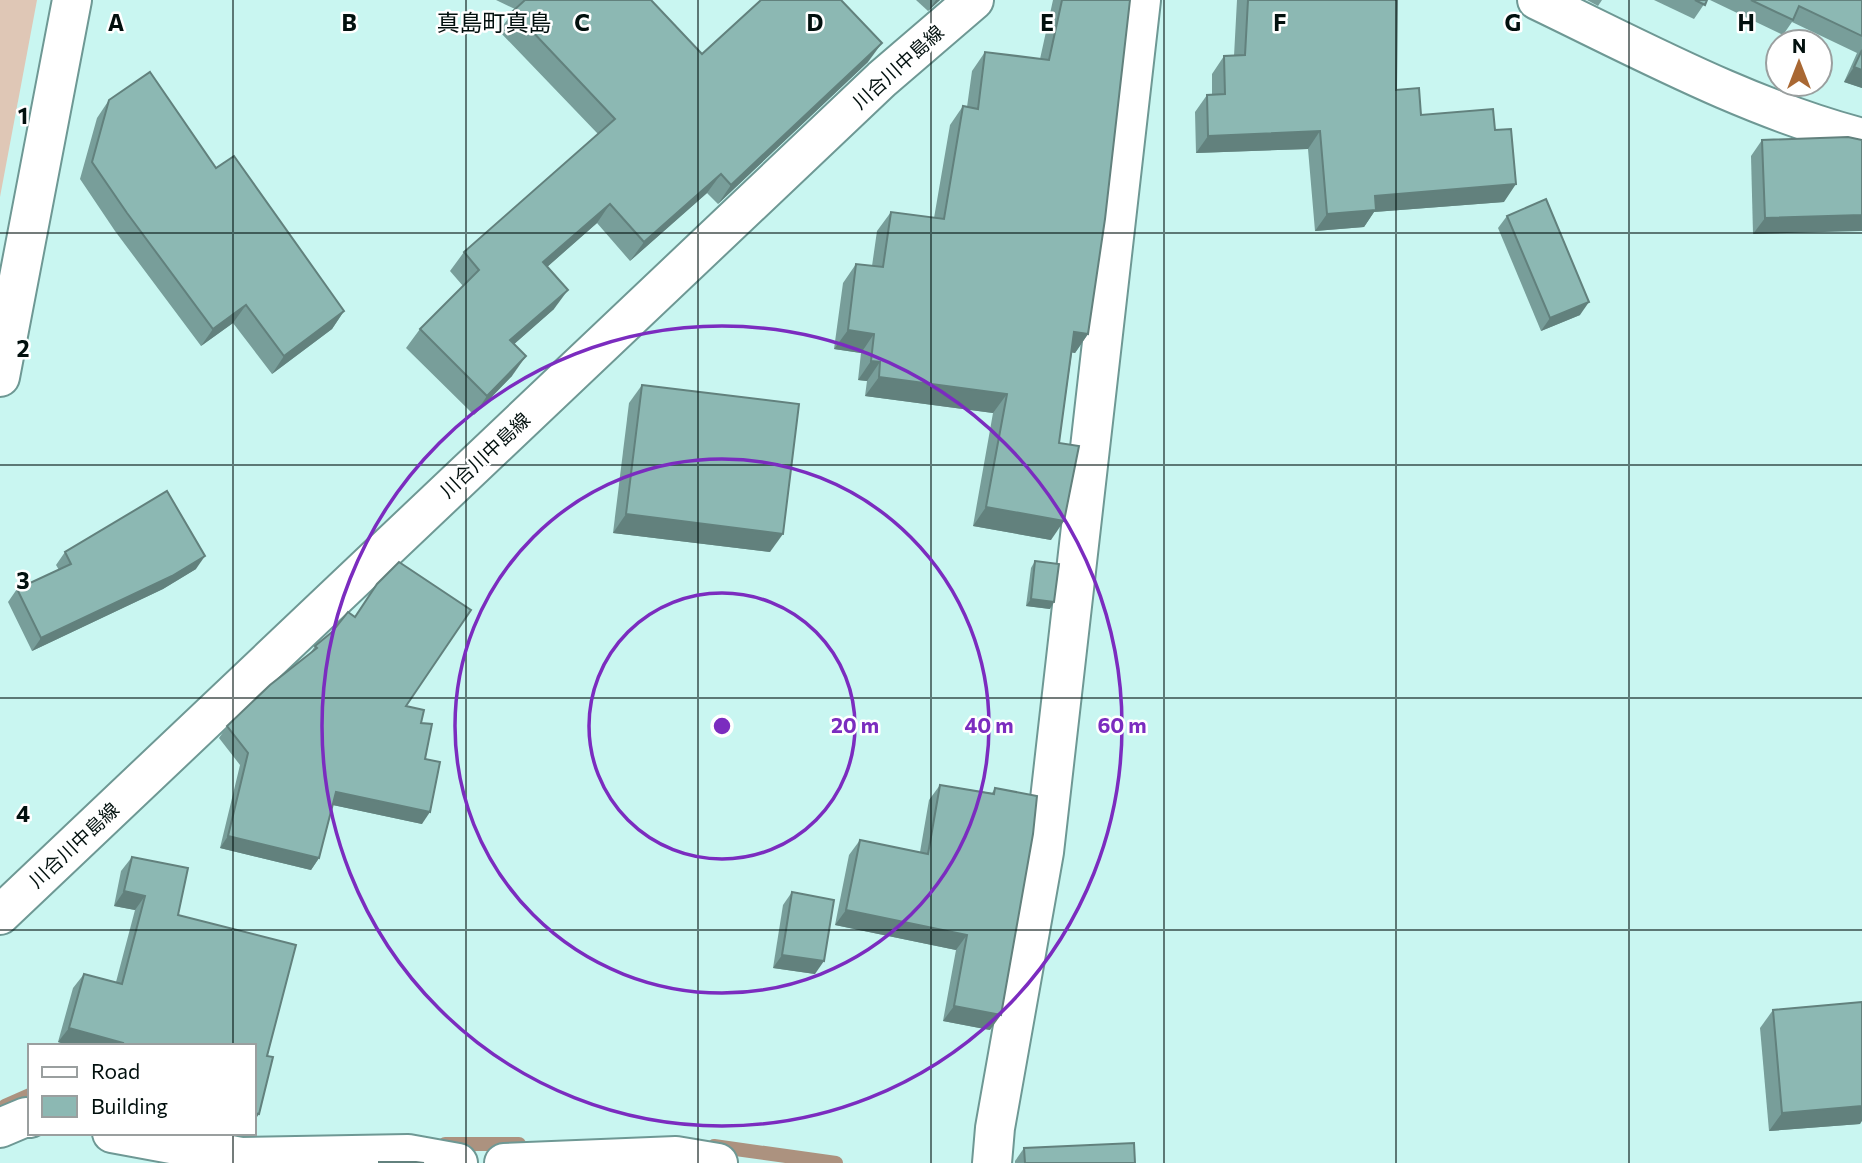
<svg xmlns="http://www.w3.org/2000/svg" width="1862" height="1163" font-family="Commissioner,'Noto Sans JP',sans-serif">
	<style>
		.green { fill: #dfc7b6 }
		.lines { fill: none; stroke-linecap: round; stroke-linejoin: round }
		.stream { stroke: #ac927f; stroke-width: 14 }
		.minor-casing { stroke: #6e9894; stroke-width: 42 }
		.tertiary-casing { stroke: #6e9894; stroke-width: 42 }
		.secondary-casing { stroke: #6e9894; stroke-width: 42 }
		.minor { stroke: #fff; stroke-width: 38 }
		.tertiary { stroke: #fff; stroke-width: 38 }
		.secondary { stroke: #fff; stroke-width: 38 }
		.wall { fill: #789e9a }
		.shaded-wall { fill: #62817d }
		.building { fill: #8cb8b3; stroke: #62817d; stroke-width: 2 }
		.grid { fill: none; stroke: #02100e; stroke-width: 2; stroke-opacity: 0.55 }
		.ring { fill: none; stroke: #7b2cbf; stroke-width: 3.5 }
		.labels { text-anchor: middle; stroke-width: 5; stroke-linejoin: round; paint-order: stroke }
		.street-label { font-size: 19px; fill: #02100e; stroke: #fff }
		.quarter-label { font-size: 23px; fill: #02100e; stroke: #fff }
		.grid-label { font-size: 23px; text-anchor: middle; font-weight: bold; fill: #02100e; stroke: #fff; stroke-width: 5; stroke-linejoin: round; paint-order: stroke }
		.centre { fill: #7b2cbf; stroke: #fff; stroke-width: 3.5 }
		.ring-label { font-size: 21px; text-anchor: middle; font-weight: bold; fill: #7b2cbf; stroke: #fff; stroke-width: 5; stroke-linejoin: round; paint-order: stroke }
	</style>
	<rect width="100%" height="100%" fill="#c9f6f1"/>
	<path class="green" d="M0 0H37L0 197Z"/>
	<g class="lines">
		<g class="stream">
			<path d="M5 1106 30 1095"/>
			<path d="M445 1144H519"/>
			<path d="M714 1146 836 1163"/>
		</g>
		<g class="minor-casing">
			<g id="minor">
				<path d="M1537 0C1643 51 1748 108 1862 138"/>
				<path d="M0 1128 26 1117 30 1118"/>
				<path d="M112 1133 241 1157 408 1154 458 1163"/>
				<path d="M504 1163 676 1156 718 1163"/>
				<path d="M992 1163 995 1128 1044 852 1141 0"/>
			</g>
		</g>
		<g class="tertiary-casing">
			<path id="tertiary" d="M0 377 72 0"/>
		</g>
		<g class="secondary-casing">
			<path id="secondary" d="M0 915 882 79 974 0"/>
		</g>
		<use href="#minor" class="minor"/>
		<use href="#tertiary" class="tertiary"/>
		<use href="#secondary" class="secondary"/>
	</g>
	<g class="wall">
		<path d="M496 0H651L702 54 868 62 718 204 707 193 630 261 597 223 547 267 554 309 514 344 512 376 474 415 406 348 420 329 463 286 450 271 464 252 598 134 499 31 515 9Z"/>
		<path d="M916 0H940L928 11Z"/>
		<path d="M1053 0H1130L1088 334 1075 353 1072 352 1059 443 1051 540 973 526 993 413 865 396 867 381 858 380 861 353 834 349 843 283 856 264 872 266 877 231 891 212 934 218 950 125 963 106 967 107 972 71 985 52 1040 59Z"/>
		<path d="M1237 0H1397L1396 90 1504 202 1374 212 1364 227 1315 231 1308 149 1196 153 1195 112 1207 95H1212V74L1224 56H1234Z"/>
		<path d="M1587 0H1602L1598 6Z"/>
		<path d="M1654 0H1707L1694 19Z"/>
		<path d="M1710 0H1862V88L1844 82 1857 53 1792 22 1783 35Z"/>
		<path d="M109 100 216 168 344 311 332 329 272 374 233 323 201 346 115 231 80 179 97 118Z"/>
		<path d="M1762 140H1862L1753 234 1751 156Z"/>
		<path d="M1507 216 1580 315 1541 331 1498 228Z"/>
		<path d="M642 385 770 552 613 533 629 403Z"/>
		<path d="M65 552 196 569 163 589 32 651 8 602 17 589 59 570 56 565Z"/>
		<path d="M1035 561 1050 609 1026 606 1031 568Z"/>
		<path d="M315 646 406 706 421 723 425 759 422 824 333 805 319 858 311 870 220 848 240 765 219 738 227 726 309 655Z"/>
		<path d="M940 785 992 793 995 788 990 1030 943 1021 956 950 835 925 849 855 860 840 920 852 929 800Z"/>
		<path d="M132 857 178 915 267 1056 259 1114 254 1121V1046H70L58 1042 73 988 84 974 116 982 135 910 114 906 121 871Z"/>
		<path d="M792 892 815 974 773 968 783 905Z"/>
		<path d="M1773 1010 1860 1124 1769 1131 1760 1028Z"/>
		<path d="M1024 1148 1135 1163H1015V1161Z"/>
	</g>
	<g class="shaded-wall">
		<path d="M936 0H940L928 11Z"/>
		<path d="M882 43 868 62 718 204 731 185Z"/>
		<path d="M1854 67 1862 70V88L1844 82Z"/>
		<path d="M1320 131 1308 149 1196 153 1208 136Z"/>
		<path d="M721 174 707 193 630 261 644 242Z"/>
		<path d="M1516 184 1504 202 1374 212 1364 227 1315 231 1327 214 1375 196Z"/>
		<path d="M610 204 597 223 530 282 543 262Z"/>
		<path d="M1862 215V231L1753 234 1765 218Z"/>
		<path d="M568 290 554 309 496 360 510 340Z"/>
		<path d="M1589 302 1580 315 1541 331 1550 318Z"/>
		<path d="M246 305 233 323 201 346 213 329Z"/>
		<path d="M344 311 332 329 272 374 284 356Z"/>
		<path d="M848 330 874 334 861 353 834 349Z"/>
		<path d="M1074 332 1088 334 1075 353 1061 351Z"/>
		<path d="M526 356 512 376 474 415 487 396Z"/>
		<path d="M871 361 880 362 867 381 858 380Z"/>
		<path d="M879 377 1007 394 993 413 865 396Z"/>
		<path d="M986 507 1064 521 1051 540 973 526Z"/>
		<path d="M626 514 783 534 770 552 613 533Z"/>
		<path d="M205 556 196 569 163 589 32 651 41 638Z"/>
		<path d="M1031 599 1054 602 1050 609 1026 606Z"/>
		<path d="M336 792 430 812 422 824 328 804Z"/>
		<path d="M228 836 319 858 311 870 220 848Z"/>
		<path d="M124 891 145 896 135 910 114 906Z"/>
		<path d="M846 910 967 935 956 950 835 925Z"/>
		<path d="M782 955 824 961 815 974 773 968Z"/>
		<path d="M954 1006 1001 1015 990 1030 943 1021Z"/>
		<path d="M69 1028 123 1043 121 1046H70L58 1042Z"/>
		<path d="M1862 1106V1121L1860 1124 1769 1131 1782 1113Z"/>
		<path d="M254 1113 259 1114 254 1121Z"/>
	</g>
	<g class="building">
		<path d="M525 0H651L702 54 761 0H841L882 43 731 185 721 174 644 242 610 204 543 262 568 290 510 340 526 356 487 396 420 329 479 270 464 252 615 119 513 11Z"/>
		<path d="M1062 0H1130L1105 219 1088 334 1074 332 1059 443 1079 446 1064 521 986 507 1007 394 879 377 880 362 871 361 874 334 848 330 856 264 883 267 891 212 944 219 963 106 978 109 985 52 1049 60Z"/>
		<path d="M1248 0H1397L1396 90 1419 88 1421 115 1493 109 1495 130 1511 129 1516 184 1375 196 1376 210 1327 214 1320 131 1208 136 1207 95 1225 94 1224 56 1245 55Z"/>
		<path d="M1695 0H1707L1705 5Z"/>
		<path d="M1751 0H1862V36L1799 6 1793 20Z"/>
		<path d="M1862 50V70L1854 67Z"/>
		<path d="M150 72 216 168 234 156 344 311 284 356 246 305 213 329 127 213 92 162 109 100Z"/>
		<path d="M1848 137 1862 140V215L1765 218 1762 140Z"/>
		<path d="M1546 199 1589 302 1550 318 1507 216Z"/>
		<path d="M642 385 799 404 783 534 626 514Z"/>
		<path d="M167 491 205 556 172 576 41 638 17 589 71 564 65 552Z"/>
		<path d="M1035 561 1059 564 1054 602 1031 599Z"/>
		<path d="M399 562 471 610 406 706 424 710 421 723 432 724 425 759 440 762 430 812 336 792 319 858 228 836 248 753 227 726 270 685 317 648 315 646 332 632 348 612 355 617 377 584Z"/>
		<path d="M940 785 994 794 995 788 1037 796 1033 834 1001 1015 954 1006 967 935 846 910 860 840 928 854Z"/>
		<path d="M132 857 188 868 178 915 296 945 267 1056 273 1057 259 1114 254 1113V1046H122L123 1043 69 1028 84 974 122 984 145 896 124 891Z"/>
		<path d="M792 892 834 900 824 961 782 955Z"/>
		<path d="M1862 1002V1106L1782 1113 1773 1010Z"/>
		<path d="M1134 1143 1135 1163H1025L1024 1148Z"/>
		<path d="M379 1162H416L424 1163H379Z"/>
	</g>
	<path class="grid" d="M233 0V1046M466 0V1163M698 0V1163M931 0V1163M1164 0V1163M1396 0V1163M1629 0V1163M0 233H1862M0 465H1862M0 698H1862M0 930H1862M233 1133V1163"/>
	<g class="ring">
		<circle cx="722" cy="726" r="133"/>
		<circle cx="722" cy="726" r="267"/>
		<circle cx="722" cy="726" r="400"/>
	</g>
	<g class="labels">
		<g class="street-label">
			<text transform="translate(898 67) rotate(-42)" y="7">川合川中島線</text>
			<text transform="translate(485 455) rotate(-43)" y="7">川合川中島線</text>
			<text transform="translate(74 845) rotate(-43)" y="7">川合川中島線</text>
		</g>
		<g class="quarter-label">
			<text x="494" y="31">真島町真島</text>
		</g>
	</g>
	<g class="grid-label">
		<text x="116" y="31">A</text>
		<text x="349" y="31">B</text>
		<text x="582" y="31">C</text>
		<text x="815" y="31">D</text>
		<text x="1047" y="31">E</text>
		<text x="1280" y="31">F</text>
		<text x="1513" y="31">G</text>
		<text x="1746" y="31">H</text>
		<text x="23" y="124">1</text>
		<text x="23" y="357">2</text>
		<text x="23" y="589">3</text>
		<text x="23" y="822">4</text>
	</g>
	<circle cx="722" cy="726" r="10" class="centre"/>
	<g class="ring-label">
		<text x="855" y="733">20 m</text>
		<text x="989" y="733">40 m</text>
		<text x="1122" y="733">60 m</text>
	</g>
	<rect x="28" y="1044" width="228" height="91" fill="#ffffff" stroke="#9a9f9f" stroke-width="2"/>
	<rect x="42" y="1067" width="35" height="10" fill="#ffffff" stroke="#9a9f9f" stroke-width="2"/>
	<text x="91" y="1079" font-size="21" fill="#02100e">Road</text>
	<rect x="42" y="1096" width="35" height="21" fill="#8cb8b3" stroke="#9a9f9f" stroke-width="2"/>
	<text x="91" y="1114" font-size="21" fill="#02100e">Building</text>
	<g transform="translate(1799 63)"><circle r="33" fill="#ffffff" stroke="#9a9f9f" stroke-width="2"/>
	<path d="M0-5L12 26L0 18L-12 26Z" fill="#a96833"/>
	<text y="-10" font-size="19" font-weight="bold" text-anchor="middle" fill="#02100e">N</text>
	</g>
</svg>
